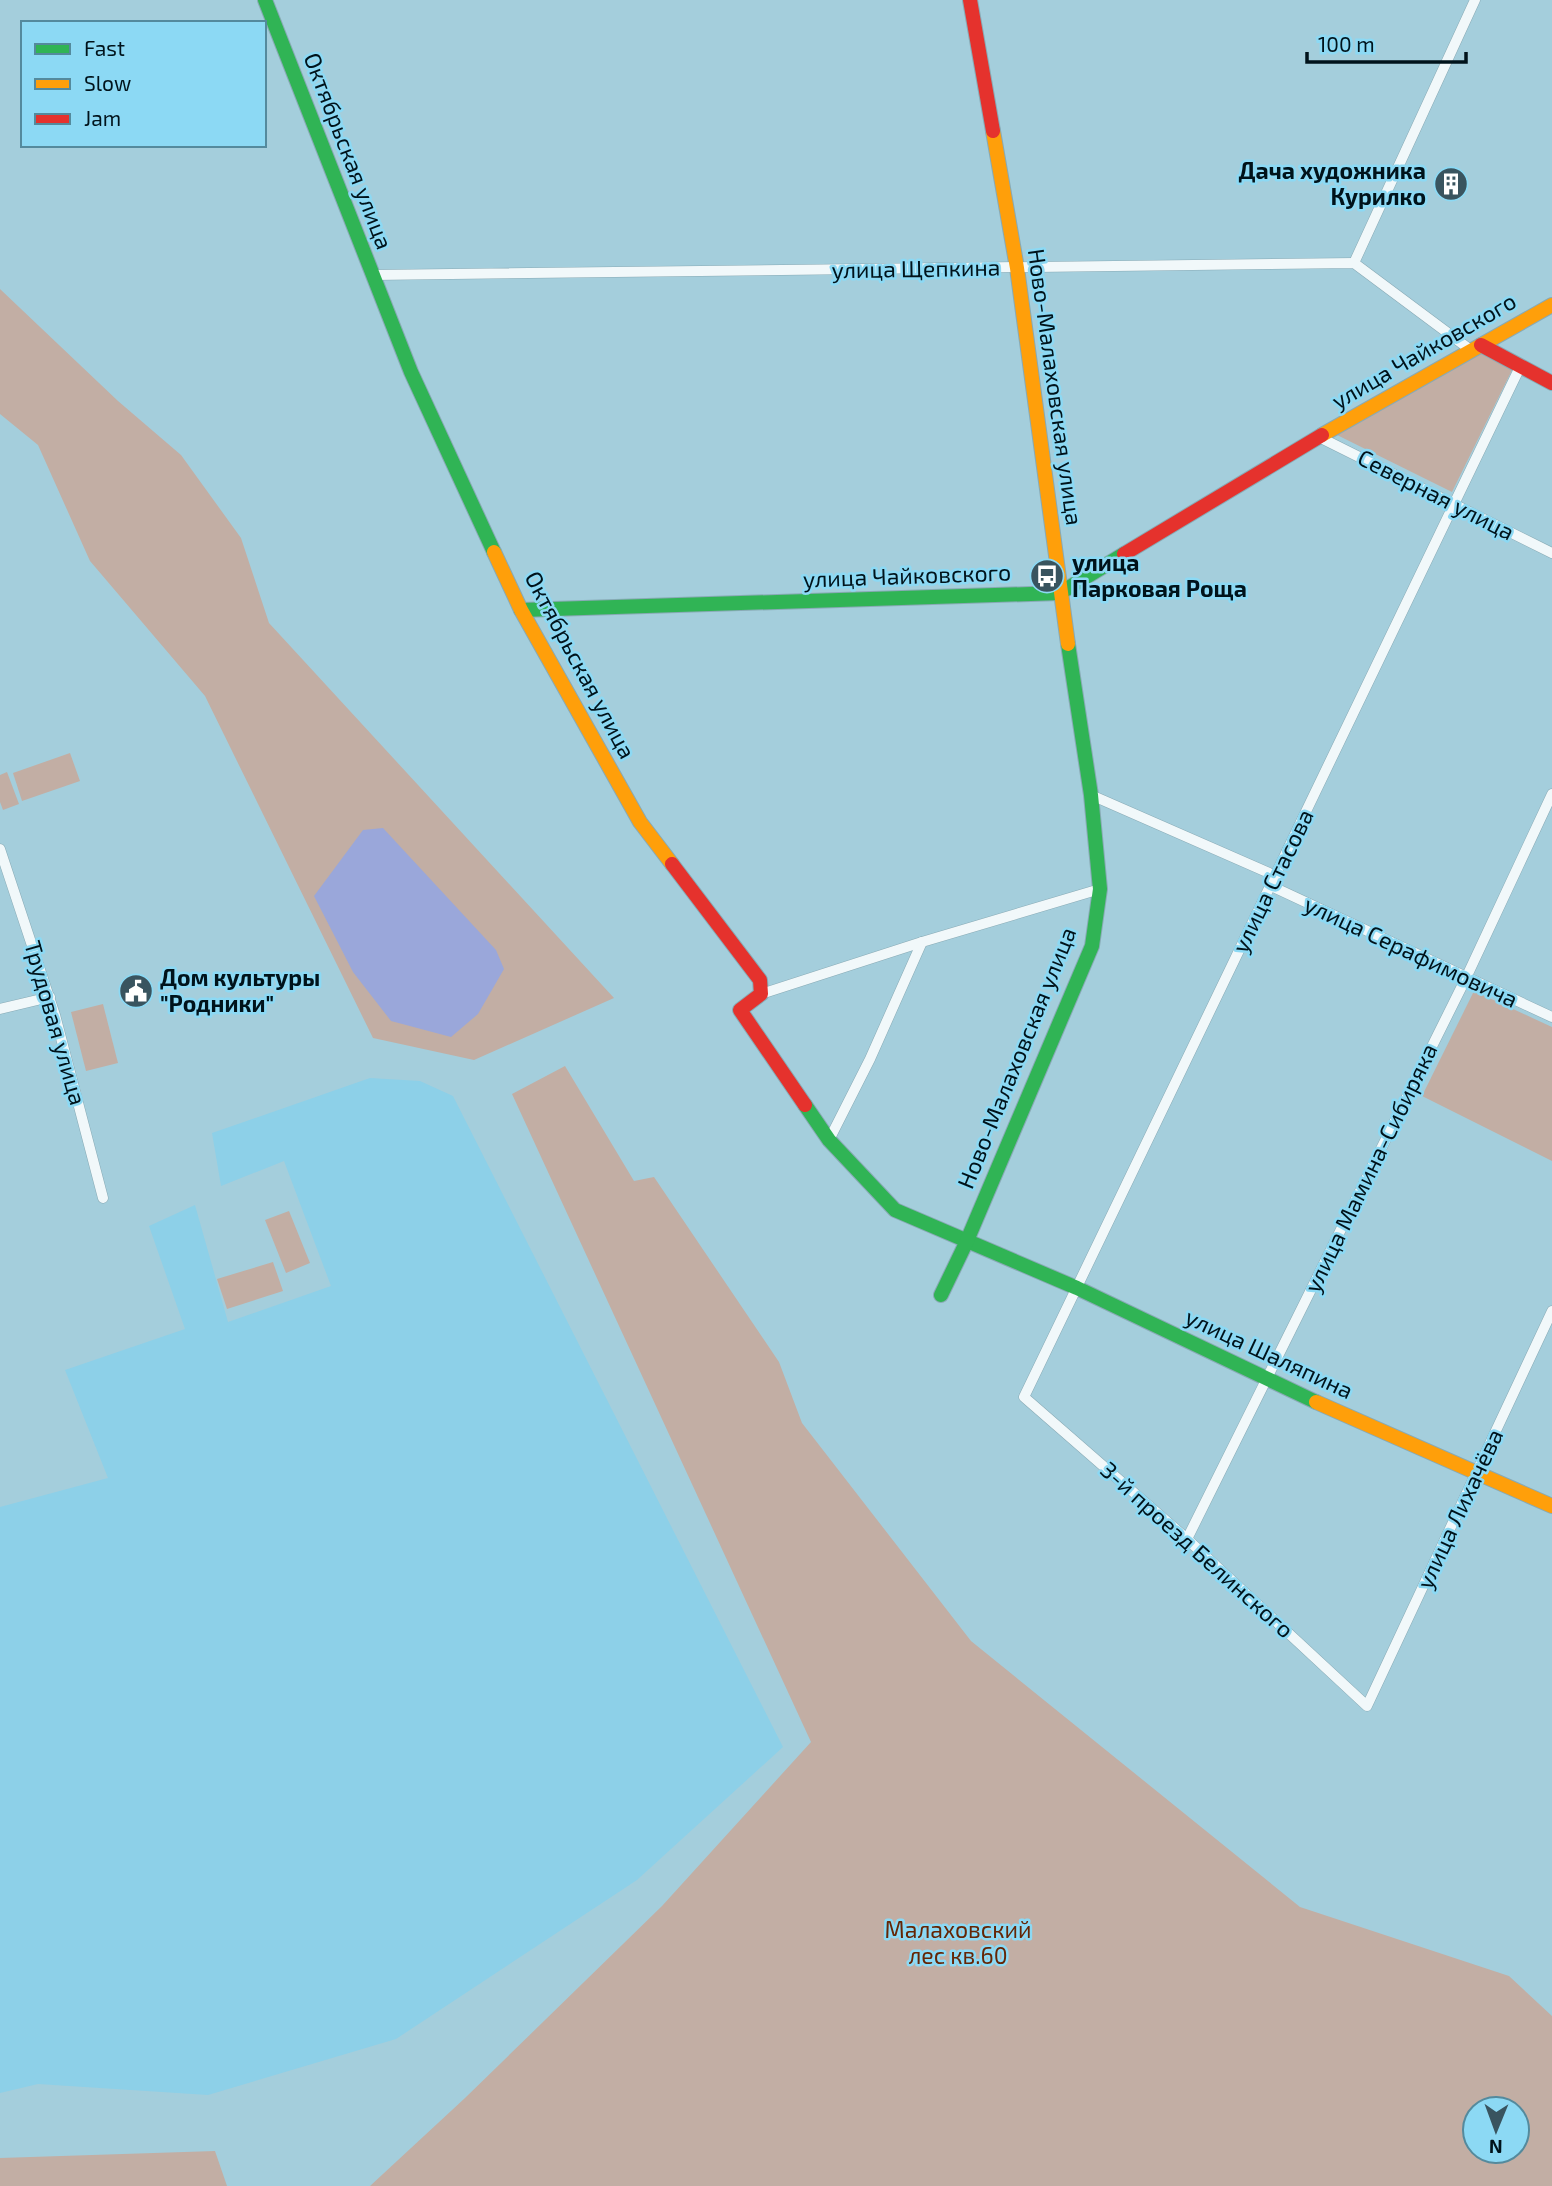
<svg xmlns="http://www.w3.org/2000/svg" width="1552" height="2186" font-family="'Exo 2',sans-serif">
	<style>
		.built { fill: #8dd0e8 }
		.green { fill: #c2aea4; fill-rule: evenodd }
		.water { fill: #9aa7da }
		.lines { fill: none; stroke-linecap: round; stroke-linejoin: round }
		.street-casing { stroke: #88aab5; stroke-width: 11 }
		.fast-casing { stroke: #88aab5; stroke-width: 16 }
		.slow-casing { stroke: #88aab5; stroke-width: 16 }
		.jam-casing { stroke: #88aab5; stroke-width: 16 }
		.street { stroke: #f1f8fa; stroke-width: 10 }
		.fast { stroke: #30b455; stroke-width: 14 }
		.slow { stroke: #ff9f0a; stroke-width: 14 }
		.jam { stroke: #e5322d; stroke-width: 14 }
		.labels { text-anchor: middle; stroke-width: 5; stroke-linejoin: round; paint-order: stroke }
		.street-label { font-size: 23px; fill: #00131b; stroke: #8cd9f4 }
		.poi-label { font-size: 23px; font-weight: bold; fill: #00131b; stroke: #8cd9f4; text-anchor: start }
		.park-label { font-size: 23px; fill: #652504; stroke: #8cd9f4 }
	</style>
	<rect width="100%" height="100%" fill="#a4cedc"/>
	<path class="built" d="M370 1078 420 1081 453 1096 783 1747 637 1880 396 2039 208 2095 38 2084 0 2093V1507L108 1478 65 1370 185 1329 149 1226 195 1205 228 1322 331 1286 284 1161 221 1186 212 1133Z"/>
	<g class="green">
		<path d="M0 289 118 401 181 455 241 538 269 623 614 998 474 1060 373 1038 205 696 90 561 38 445 0 414Z"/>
		<path d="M1480 353 1512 370 1452 492 1335 434Z"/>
		<path d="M70 753 80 781 22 801 13 773Z"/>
		<path d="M7 772 19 804 3 810 0 802V775Z"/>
		<path d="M1474 991 1552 1027V1161L1422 1096Z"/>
		<path d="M103 1004 118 1063 86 1071 71 1012Z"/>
		<path d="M565 1066 634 1181 654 1177 779 1362 802 1423 971 1641 1300 1907 1509 1976 1552 2016V2186H370L465 2098 662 1906 811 1742 512 1094ZM1475 2109H1517V2151H1475Z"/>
		<path d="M289 1211 310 1263 286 1273 265 1220Z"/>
		<path d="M273 1262 283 1291 227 1309 217 1279Z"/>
		<path d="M215 2151 227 2186H0V2158Z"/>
	</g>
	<path class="water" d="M383 828 496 950 504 969 478 1014 451 1037 391 1021 353 972 314 896 363 830Z"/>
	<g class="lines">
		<g class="street-casing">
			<g id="street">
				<path d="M1354 263 1475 0"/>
				<path d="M373 275 1354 263 1472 351"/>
				<path d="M1521 365 1024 1397 1187 1539 1367 1706 1552 1311"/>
				<path d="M1319 437 1552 553"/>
				<path d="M1091 795 1276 876"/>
				<path d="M0 849 55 1015 103 1198"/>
				<path d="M1271 886 1552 1017"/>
				<path d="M761 994 922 942 1100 889"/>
				<path d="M0 1009 50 997"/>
				<path d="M829 1140 870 1059 922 942"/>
				<path d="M1187 1539 1466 978 1552 794"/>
			</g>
		</g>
		<g class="fast-casing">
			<g id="fast">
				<path d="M265 0 411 372 494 552"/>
				<path d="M521 610 1060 593 1124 554"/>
				<path d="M805 1105 829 1140 895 1210 1077 1288 1316 1402"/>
				<path d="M941 1295 966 1243 1092 946 1100 889 1091 795 1068 644"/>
			</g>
		</g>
		<g class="slow-casing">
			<g id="slow">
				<path d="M993 131 1017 268 1068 644"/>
				<path d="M1322 435 1552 305"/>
				<path d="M494 552 521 610 640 822 672 864"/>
				<path d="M1316 1402 1552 1506"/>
			</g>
		</g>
		<g class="jam-casing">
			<g id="jam">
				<path d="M970 0 993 131"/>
				<path d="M1481 345 1552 383"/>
				<path d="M1124 554 1322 435"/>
				<path d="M672 864 760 980 761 994 740 1010 805 1105"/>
			</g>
		</g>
		<use href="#street" class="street"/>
		<use href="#fast" class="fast"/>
		<use href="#slow" class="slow"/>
		<use href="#jam" class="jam"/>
	</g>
	<defs>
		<g id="building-disc" transform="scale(1.75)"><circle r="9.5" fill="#39545f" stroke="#8cd9f4"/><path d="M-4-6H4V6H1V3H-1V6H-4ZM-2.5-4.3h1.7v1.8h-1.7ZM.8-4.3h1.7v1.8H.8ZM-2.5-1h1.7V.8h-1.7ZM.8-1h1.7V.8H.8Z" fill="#fff"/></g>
		<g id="bus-disc" transform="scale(1.75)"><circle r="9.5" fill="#39545f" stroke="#8cd9f4"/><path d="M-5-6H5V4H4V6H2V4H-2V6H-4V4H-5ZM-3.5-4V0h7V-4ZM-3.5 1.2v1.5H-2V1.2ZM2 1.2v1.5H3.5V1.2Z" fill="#fff"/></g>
		<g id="civic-disc" transform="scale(1.75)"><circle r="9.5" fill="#39545f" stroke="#8cd9f4"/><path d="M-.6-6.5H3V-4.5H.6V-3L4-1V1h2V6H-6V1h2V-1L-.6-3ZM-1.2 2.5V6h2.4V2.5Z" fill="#fff"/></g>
	</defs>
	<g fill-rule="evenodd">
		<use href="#building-disc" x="1451" y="184"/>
		<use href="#bus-disc" x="1047" y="576"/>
		<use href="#civic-disc" x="136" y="991"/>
	</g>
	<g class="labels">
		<g class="street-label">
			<text transform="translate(348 151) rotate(69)" y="8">Октябрьская улица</text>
			<text transform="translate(916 269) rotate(-1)" y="8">улица Щепкина</text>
			<text transform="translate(1424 351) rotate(-30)" y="8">улица Чайковского</text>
			<text transform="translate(1055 387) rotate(82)" y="8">Ново-Малаховская улица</text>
			<text transform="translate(1436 495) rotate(27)" y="8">Северная улица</text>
			<text transform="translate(907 576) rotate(-2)" y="8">улица Чайковского</text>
			<text transform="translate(580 665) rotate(62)" y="8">Октябрьская улица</text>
			<text transform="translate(1273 881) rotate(-64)" y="8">улица Стасова</text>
			<text transform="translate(1411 952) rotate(25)" y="8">улица Серафимовича</text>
			<text transform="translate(55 1023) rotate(74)" y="8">Трудовая улица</text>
			<text transform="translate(1017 1058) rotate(-68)" y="8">Ново-Малаховская улица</text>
			<text transform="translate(1371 1168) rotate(-64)" y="8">улица Мамина-Сибиряка</text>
			<text transform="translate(1269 1354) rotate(25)" y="8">улица Шаляпина</text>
			<text transform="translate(1460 1509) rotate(-65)" y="8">улица Лихачёва</text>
			<text transform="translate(1197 1550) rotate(42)" y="8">3-й проезд Белинского</text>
		</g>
		<g class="poi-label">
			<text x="1426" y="179" text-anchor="end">Дача художника<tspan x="1426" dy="26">Курилко</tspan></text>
			<text x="1072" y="571">улица<tspan x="1072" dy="26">Парковая Роща</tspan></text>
			<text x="160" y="986">Дом культуры<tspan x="160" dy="26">"Родники"</tspan></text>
		</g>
		<g class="park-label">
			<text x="958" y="1938">Малаховский<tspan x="958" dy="26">лес кв.60</tspan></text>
		</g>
	</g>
	<rect x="21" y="21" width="245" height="126" fill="#8cd9f4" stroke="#548a9d" stroke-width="2"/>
	<rect x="35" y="44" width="35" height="10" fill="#30b455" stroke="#548a9d" stroke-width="2"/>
	<text x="84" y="56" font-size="21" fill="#00131b">Fast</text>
	<rect x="35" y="79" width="35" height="10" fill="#ff9f0a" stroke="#548a9d" stroke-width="2"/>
	<text x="84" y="91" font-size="21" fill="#00131b">Slow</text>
	<rect x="35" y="114" width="35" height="10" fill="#e5322d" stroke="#548a9d" stroke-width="2"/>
	<text x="84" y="126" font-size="21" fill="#00131b">Jam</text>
	<g transform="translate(1496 2130) rotate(181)"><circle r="33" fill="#8cd9f4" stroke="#548a9d" stroke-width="2"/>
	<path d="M0-5L12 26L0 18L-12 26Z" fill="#39545f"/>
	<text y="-10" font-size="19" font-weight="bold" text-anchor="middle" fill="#00131b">N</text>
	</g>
	<path d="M1307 52v10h159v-10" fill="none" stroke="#00131b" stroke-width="3.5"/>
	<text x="1318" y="52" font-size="21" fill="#00131b" stroke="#8cd9f4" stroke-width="5" paint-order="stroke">100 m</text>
</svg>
